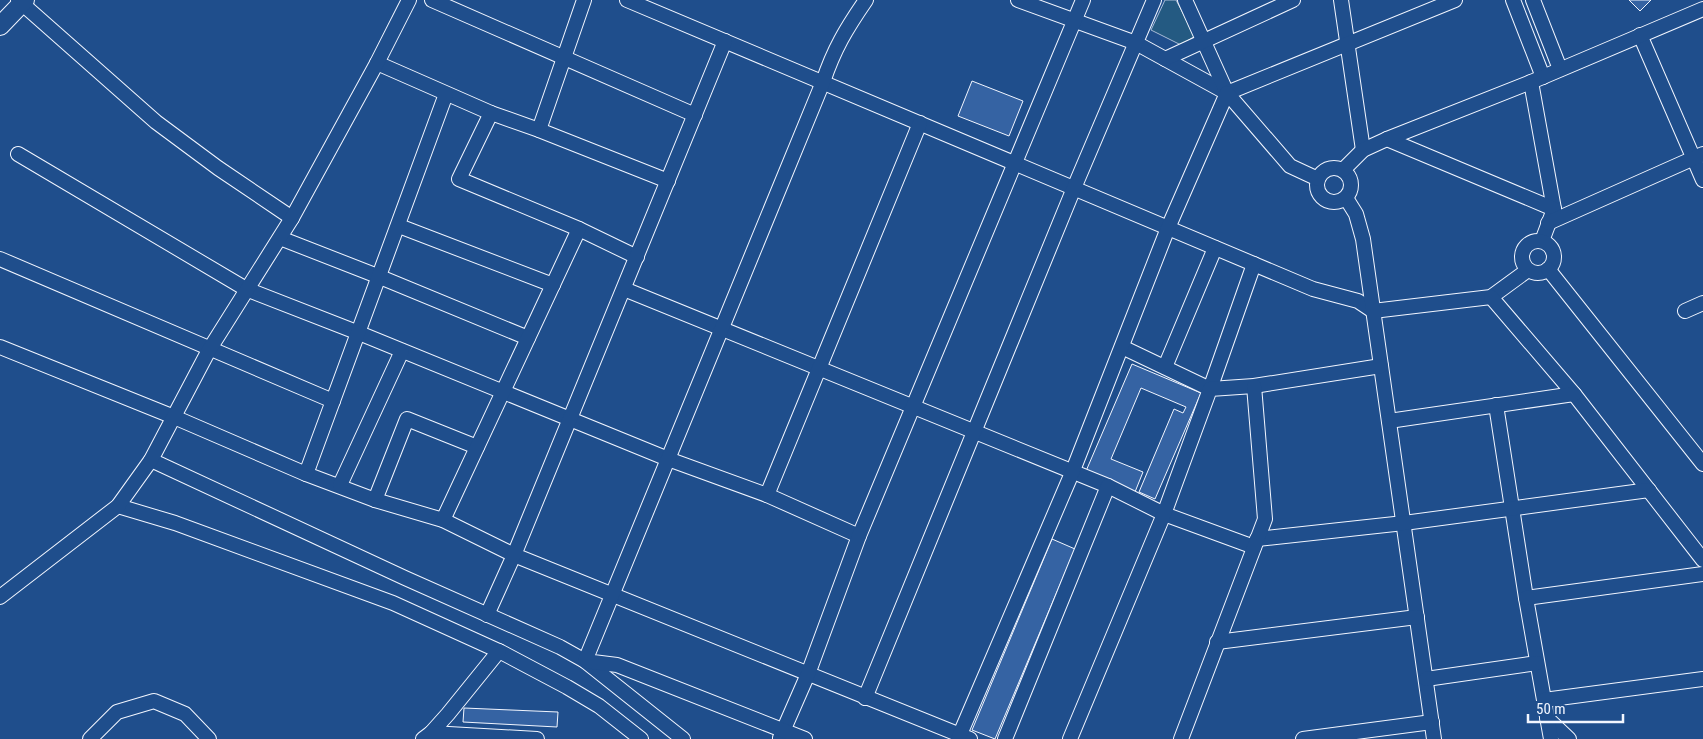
<svg xmlns="http://www.w3.org/2000/svg" width="1703" height="739" font-family="'Roboto Condensed',sans-serif">
	<style>
		.green { fill: #245a82; stroke: #a8bbd7 }
		.building { fill: #3563a3; stroke: #f2f6ff }
		.lines { fill: none; stroke-linecap: round; stroke-linejoin: round }
		.minor-casing { stroke: #f2f6ff; stroke-width: 16 }
		.major-casing { stroke: #f2f6ff; stroke-width: 20 }
		.minor { stroke: #1f4e8c; stroke-width: 14 }
		.major { stroke: #1f4e8c; stroke-width: 18 }
	</style>
	<rect width="100%" height="100%" fill="#1f4e8c"/>
	<path class="green" d="M1165 0H1176L1195 36 1181 45 1151 30Z"/>
	<g class="building">
		<path d="M1629 0H1651L1640 11Z"/>
		<path d="M972 81 1023 101 1009 136 958 116Z"/>
		<path d="M1132 364 1201 393 1155 499 1139 492 1174 409 1183 413 1186 407 1141 388 1111 459 1143 472 1135 492 1086 471Z"/>
		<path d="M1052 539 1075 549 995 739 972 730Z"/>
		<path d="M464 708 558 712 557 727 463 722Z"/>
	</g>
	<g class="lines">
		<g class="minor-casing">
			<g id="minor">
				<path d="M18 0 156 122 218 168 292 218"/>
				<path d="M432 0 695 115"/>
				<path d="M627 0 1313 289 1358 301 1373 311 1491 297 1528 270"/>
				<path d="M1018 0 1136 43 1227 93"/>
				<path d="M1185 0 1227 93"/>
				<path d="M1341 0 1363 150"/>
				<path d="M1513 0 1543 77"/>
				<path d="M1533 0 1560 69"/>
				<path d="M1640 35 1703 180"/>
				<path d="M1165 59 1293 0"/>
				<path d="M377 63 491 113"/>
				<path d="M1531 82 1554 209"/>
				<path d="M1227 93 1455 0"/>
				<path d="M539 130 584 0"/>
				<path d="M1387 139 1554 209 1542 241"/>
				<path d="M18 154 246 289 359 333 668 459 767 495 859 536"/>
				<circle cx="1334" cy="185" r="17"/>
				<path d="M1343 170 1363 150 1387 139 1531 82 1703 9"/>
				<path d="M1346 198 1356 214 1363 239 1434 739"/>
				<path d="M1548 223 1703 154"/>
				<path d="M399 226 553 285"/>
				<path d="M280 238 380 277 528 338"/>
				<circle cx="1538" cy="257" r="16"/>
				<path d="M637 257 579 229 459 179 491 113 539 130 668 181"/>
				<path d="M0 259 333 401"/>
				<path d="M1548 269 1703 464"/>
				<path d="M624 289 1108 486 1164 514 1254 547"/>
				<path d="M1491 297 1574 394 1703 560"/>
				<path d="M1685 311 1703 303"/>
				<path d="M0 347 174 417 306 474 375 500 443 520 514 555 970 739"/>
				<path d="M1122 347 1210 389 1254 264"/>
				<path d="M1165 367 1215 248"/>
				<path d="M1496 405 1526 598 1544 700"/>
				<path d="M1389 421 1574 394"/>
				<path d="M151 460 405 578 560 647 585 661 683 739"/>
				<path d="M306 474 446 94"/>
				<path d="M340 485 402 351"/>
				<path d="M767 495 920 123"/>
				<path d="M375 500 407 419 477 447"/>
				<path d="M118 506 175 523 393 603 501 652 567 687 599 706 641 739"/>
				<path d="M443 520 579 229"/>
				<path d="M1257 539 1404 523 1649 490"/>
				<path d="M0 597 118 506 151 460 209 350 292 218 377 63 409 0"/>
				<path d="M1526 598 1703 574"/>
				<path d="M487 615 514 555 725 41"/>
				<path d="M1217 642 1417 617"/>
				<path d="M1426 679 1537 663"/>
				<path d="M865 698 1074 188 1154 0"/>
				<path d="M1547 718 1569 739"/>
				<path d="M431 733 448 714 499 651"/>
				<path d="M780 738 808 674 859 536 1083 0"/>
				<path d="M90 739 117 712 154 701 185 714 209 739"/>
				<path d="M423 739 431 733 537 739"/>
				<path d="M805 739 617 665 585 661 823 82C834 49 846 29 866 0"/>
				<path d="M958 739 1072 473 1168 228 1227 93 1290 166 1318 179"/>
				<path d="M1005 739 1108 486"/>
				<path d="M1070 739 1164 514 1210 389 1254 386 1381 366"/>
				<path d="M1181 739 1265 519 1254 386"/>
				<path d="M1303 739 1432 722"/>
				<path d="M1551 739 1544 700 1703 679"/>
			</g>
		</g>
		<g class="major-casing">
			<path id="major" d="M0 26 25 0"/>
		</g>
		<use href="#minor" class="minor"/>
		<use href="#major" class="major"/>
	</g>
	<path d="M1528 714v8h95v-8" fill="none" stroke="#f2f6ff" stroke-width="2.5"/>
	<text x="1536" y="714" font-size="15" fill="#f2f6ff" stroke="#1f4e8c" stroke-width="4" paint-order="stroke">50 m</text>
</svg>
